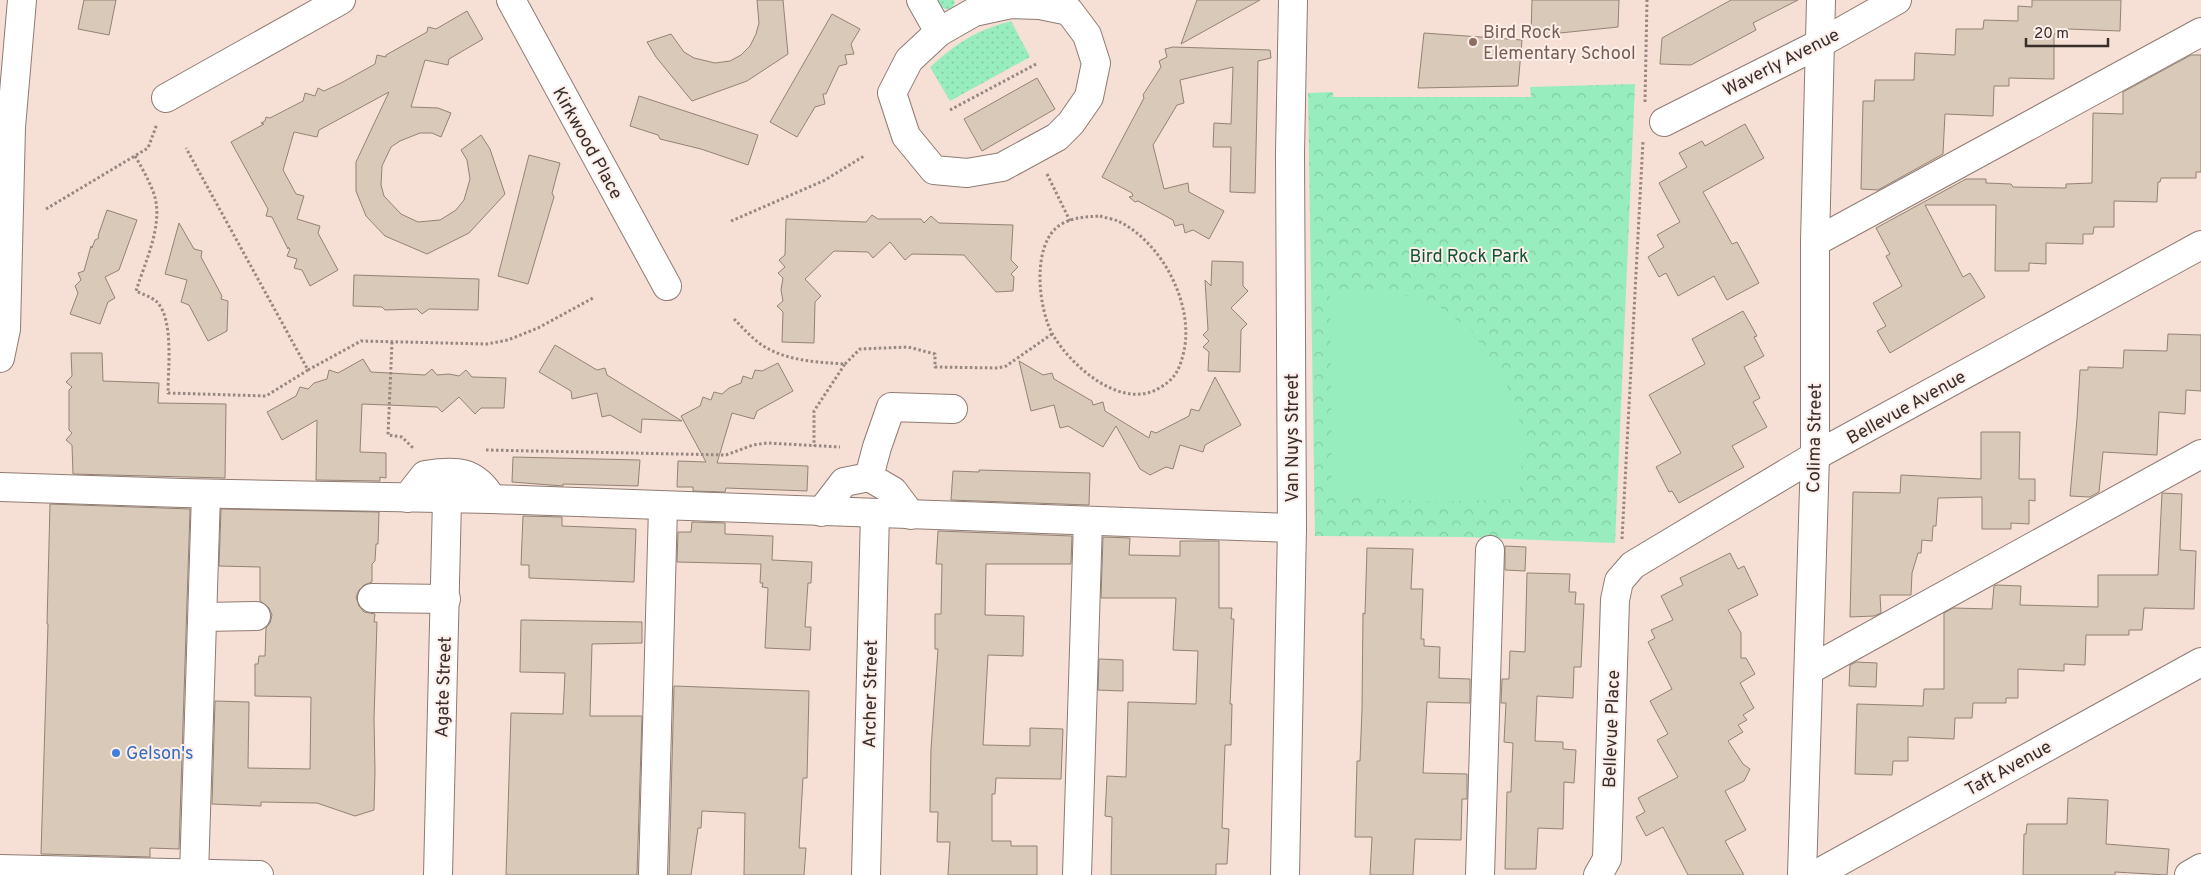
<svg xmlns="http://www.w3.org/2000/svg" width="2201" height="875" font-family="Overpass,sans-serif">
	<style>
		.grass { fill: url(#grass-dots) }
		.forest { fill: url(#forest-crowns) }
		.pitch { fill: #97edbd }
		.building { fill: #d9c9b8; stroke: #938374 }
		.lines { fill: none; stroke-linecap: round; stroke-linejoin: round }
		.minor-casing { stroke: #8f7b72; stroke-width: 30 }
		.major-casing { stroke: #8f7b72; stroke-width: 30 }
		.path { stroke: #978781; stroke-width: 3; stroke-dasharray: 2.5 2.5; stroke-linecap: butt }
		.minor { stroke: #fff; stroke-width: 28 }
		.major { stroke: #fff; stroke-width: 28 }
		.education-dot { fill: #8d6e63; stroke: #fdeee9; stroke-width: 2 }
		.shop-dot { fill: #3f7fe0; stroke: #fdeee9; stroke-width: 2 }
		.labels { text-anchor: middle; stroke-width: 4; stroke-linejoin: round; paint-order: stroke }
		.education-label { font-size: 18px; fill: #785e54; stroke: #fdeee9; text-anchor: start }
		.street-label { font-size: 18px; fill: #372e2b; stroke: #fdeee9 }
		.park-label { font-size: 18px; fill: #105435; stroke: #fdeee9 }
		.shop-label { font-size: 18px; fill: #366cbe; stroke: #fdeee9; text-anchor: start }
	</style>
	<defs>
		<pattern id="grass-dots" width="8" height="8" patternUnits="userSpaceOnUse" patternTransform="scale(1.25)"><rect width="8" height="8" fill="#97edbd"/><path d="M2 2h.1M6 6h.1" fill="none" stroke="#83cca3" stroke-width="1.8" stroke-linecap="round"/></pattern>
		<pattern id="forest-crowns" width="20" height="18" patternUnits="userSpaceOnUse" patternTransform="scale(1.25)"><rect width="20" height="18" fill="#97edbd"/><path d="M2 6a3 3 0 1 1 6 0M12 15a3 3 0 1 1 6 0" fill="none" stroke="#83cca3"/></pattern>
	</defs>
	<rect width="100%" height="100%" fill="#f6dfd5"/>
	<g class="grass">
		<path d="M936 0H954L955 3 951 9C944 10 940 7 936 0Z"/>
		<path d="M1011 21 1030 57 950 101 930 67C958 42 975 31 1011 21Z"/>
	</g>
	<path class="forest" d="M1635 84 1615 543 1464 537 1315 536 1308 93 1333 92V97H1531L1530 87Z"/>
	<path class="pitch" d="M1330 292H1384L1430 300 1471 330 1498 369 1517 405 1523 447 1519 499 1437 502 1332 497Z"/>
	<g class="building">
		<path d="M84 0H116L109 35 78 29Z"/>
		<path d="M757 0H783L788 54 747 81 692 101 656 57 647 42 671 34 684 52 694 58 715 63 730 61 741 55 750 46 756 34 759 23Z"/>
		<path d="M1197 0H1260L1181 44Z"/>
		<path d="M1532 0H1619L1618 27 1531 36Z"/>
		<path d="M1731 0H1798L1753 23 1756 30 1691 65 1660 64 1662 38Z"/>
		<path d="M2032 0H2121L2120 31 2068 29V34H2054V79L2009 78V86H1994L1993 116 1945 114 1943 154 1878 190 1861 189 1863 101H1874L1875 80H1914L1915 53 1955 55 1956 29H1983L1984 20 2018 21V6L2032 7Z"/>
		<path d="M467 11 483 39 449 59 448 65 425 60 411 107 438 108 451 113 441 137 432 133H420L400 141 391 147 382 166 381 185 384 196 401 214 418 222 440 220 456 210 464 200 470 179 467 160 461 150 481 135 490 149 505 194 469 233 427 254 385 236 366 216 356 191V162L389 92 319 130 317 137 294 132 283 170 296 194 304 196 297 219 320 226 318 233 338 270 310 286 302 270 294 268 297 259 287 256 290 249 288 247V249L272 217 266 216 268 209 231 142 264 124 261 123 265 121 266 117 270 118 303 101 305 93 315 96 318 88 324 91 341 83 375 64 377 55 386 57V55L427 32 428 27 436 29Z"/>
		<path d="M832 14 860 29 851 44 854 54 845 55 847 64 839 66 826 94H823L825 104 815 107 797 137 770 122Z"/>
		<path d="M1424 33 1522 40 1518 86 1418 88Z"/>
		<path d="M1173 47 1270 50 1271 58 1258 61 1255 193 1230 192 1231 147H1213L1214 123 1231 124 1233 67 1180 80 1184 103 1177 105 1153 145 1164 189 1188 183 1189 192 1224 211 1209 239 1193 230 1185 233 1183 224 1175 226 1173 220 1138 201 1135 202 1129 197 1133 196 1132 193 1102 177 1144 98 1143 95 1161 67 1159 61 1167 57 1165 49Z"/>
		<path d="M2191 55H2201V172H2196V178H2161L2160 182H2158L2157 202 2114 201V227H2094L2093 234H2083V244L2046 243V264L2029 263V271H1995L1996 205H1925L1963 277 1970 273 1985 297 1890 353 1877 331 1886 326 1873 303 1902 286 1886 256 1890 254 1876 228 1966 179H1986V183L2011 184 2013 187 2066 188V184L2092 183 2093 113 2123 114V92Z"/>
		<path d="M1037 78 1055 109 982 151 964 119Z"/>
		<path d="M639 96 758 135 748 165 701 149 660 139 658 135 630 126Z"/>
		<path d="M1745 124 1764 158 1703 192 1732 244 1737 242 1759 283 1727 300 1714 276 1678 296 1666 273 1659 277 1648 257 1664 247 1657 235 1680 222 1659 183 1687 167 1679 153 1702 141 1705 146Z"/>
		<path d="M529 155 560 163 552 193 554 197 528 284 498 276Z"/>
		<path d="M107 210 137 220 119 270 105 277 115 298 108 302 100 324 70 314 78 293 75 286 81 280 78 273 84 271 91 246 92 248 95 240 99 238 98 236Z"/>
		<path d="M872 215 878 219H921L924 223 931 216 939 223 1013 225 1011 260 1018 267 1011 274 1014 277 1013 291 996 292 964 255 912 254 905 260 890 242 873 258 868 252 834 251 805 279 821 296 815 302 814 343 782 342 783 312 777 306 783 301 781 290 783 278 778 273 785 267 779 260 785 255 786 219 866 222Z"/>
		<path d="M179 223 194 249 202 251 201 257 222 296 221 299 228 301 227 331 208 341 189 305 181 302 187 280 165 274Z"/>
		<path d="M1212 261 1243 262V286L1248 291 1231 308 1247 324 1241 330 1240 372 1208 371 1209 352 1203 347 1209 341 1203 335 1208 330 1205 280 1211 286Z"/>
		<path d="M354 275 479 279 478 310 429 309 422 314 417 309 385 310 382 307 353 306Z"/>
		<path d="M1743 311 1757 336 1754 337 1764 356 1744 367 1760 398 1753 402 1767 427 1732 446 1744 467 1679 503 1672 491 1669 492 1656 467 1681 453 1649 395 1705 364 1692 339Z"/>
		<path d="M2168 334 2201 335V391L2186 390 2185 414 2159 412 2157 455 2103 452 2099 492 2090 497 2070 496 2077 419 2080 370H2088V367L2123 368 2124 350 2167 351Z"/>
		<path d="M555 345 597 370 605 368 607 375 682 421 642 419 641 433 610 415 602 417 597 393 572 399 571 391 539 372Z"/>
		<path d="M71 353H102L103 381 159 383 158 403 226 404 225 478 73 474 72 445 66 440 72 433 69 430V390L72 387 66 382 72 376Z"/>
		<path d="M363 359 371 372 425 375 432 369 437 375 449 374 459 376 466 370 472 377 506 378 504 408H481L475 414 459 397 442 412 437 407 362 404 360 452 386 453V478L380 477V481L316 480 317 420 282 440 267 412 296 396 300 387 308 389 314 383 327 379 329 370 338 373Z"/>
		<path d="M1019 361 1043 375 1052 373 1054 379 1092 401 1093 405 1103 402 1105 411 1149 438 1151 431 1156 433 1189 416 1191 409 1199 411 1215 377 1241 425 1205 445 1203 452 1180 445 1173 469 1166 467 1150 475 1140 469 1116 426 1103 447 1068 426 1060 428 1054 405 1031 411Z"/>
		<path d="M778 363 793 391 757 411 754 419 732 413 717 463 808 466 807 491 726 488 725 492 693 491V487H677L678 461 706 462 681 416 700 406 703 397 711 400 714 392 722 394 729 388 741 383 743 376 752 379 755 370 762 371Z"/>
		<path d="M1981 432H2020L2019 479H2035V501L2029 500V524L2011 523V529H1982V497L1938 498 1936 526H1933L1932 541 1922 540 1921 553H1918L1912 573 1911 595H1880L1881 613 1874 616 1850 617 1853 492 1900 493 1901 475 1981 479Z"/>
		<path d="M513 457 640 460 638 486 563 484V486L512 482Z"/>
		<path d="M979 470 1090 473 1089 505 951 500 953 471 979 472Z"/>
		<path d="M2162 493 2182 494 2180 550 2196 551 2194 609 2144 608 2142 630H2129V635H2086L2085 665 2064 664V671L2018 669V698H2006V703H1973L1972 718H1955L1954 739 1908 737V761H1893L1892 775 1855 774 1857 704 1923 706 1924 689H1944V613L1953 608 1992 609 1994 586 1997 585 2021 586 2020 605 2098 607V575H2158Z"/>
		<path d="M50 504 190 509 179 849 150 848V857L41 854 48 624H47Z"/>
		<path d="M221 509 379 512 378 544H376L375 561 372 564V582L364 585 359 590 356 597 359 606 364 612 375 614 374 622H377L374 719 375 771 374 810 355 816 317 803 261 802V806L212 804 215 701 249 702 248 768 310 769 311 697 255 696V664H258L259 656H265L266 628 270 623 272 615 269 608 260 601V567L219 566Z"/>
		<path d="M523 516 562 517V526L636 529 634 582 529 578V565H521Z"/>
		<path d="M692 522 725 523V534L773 536 772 560 812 562 811 583H808L805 627H811L810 650 765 648 768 588 762 587 763 583H760L761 564 677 562 678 532H691Z"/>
		<path d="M938 531 1072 536 1071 564H986L985 615 1024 616 1023 656 988 655 983 745 1030 746V728L1063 729 1061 779 996 778 995 794H992V841H1011V846H1037V875H948L950 842H937L938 812H930L931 749 938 649H935V614H941L942 564H936Z"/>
		<path d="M1103 537 1130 538 1129 555 1180 556V541H1219V608H1232L1231 619H1234L1230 704H1232L1231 745H1225L1222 828 1229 829 1227 864H1216V875H1111L1112 817 1105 816 1107 776 1126 777 1128 702 1196 704 1198 651 1173 650 1176 598H1101Z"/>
		<path d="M1505 546 1526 547 1525 571 1505 570Z"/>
		<path d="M1367 548 1413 549 1411 589H1423L1421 639H1424V646L1440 647 1439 678 1470 679V703L1427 702 1423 773 1467 774V799H1462L1461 840 1415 839 1413 875H1370L1372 837H1355L1357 761H1360L1362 709 1363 613 1365 614Z"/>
		<path d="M1730 553 1738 569 1744 566 1758 595 1728 610 1741 633V658H1746L1755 674 1740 683 1754 708 1743 715 1747 720 1738 725 1743 732 1728 741 1743 764 1750 769 1744 781 1725 791 1746 830 1725 841 1744 875H1688L1663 827 1646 836 1636 817 1645 812 1638 798 1678 777 1657 740 1668 734 1650 701 1672 689 1648 642 1655 638 1651 630 1673 620 1661 596 1683 585 1680 578Z"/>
		<path d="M1527 573 1570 574 1569 592H1576L1575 604H1584L1581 667H1574L1573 698 1537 696 1535 741 1563 742V749L1576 750 1574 783 1564 782 1563 829 1538 828 1536 869H1505L1507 792H1511L1513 743 1504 742 1506 703H1501L1502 679H1509L1510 651 1525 652Z"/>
		<path d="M521 620 642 622V643L592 644 590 716H642L637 875H506L511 713 563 714 565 673 520 672Z"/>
		<path d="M1099 659 1123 660V691L1098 690Z"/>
		<path d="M1856 662 1877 663 1876 687 1849 686 1850 665Z"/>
		<path d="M674 686 809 691 807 778H803L799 848H806L804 875H744L745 813 702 811 701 828H698L691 875H669Z"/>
		<path d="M2068 798 2108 800 2106 844 2169 849 2167 875 2115 872V875H2023L2024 834H2026L2027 824H2067Z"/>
	</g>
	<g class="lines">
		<g class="minor-casing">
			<g id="minor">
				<path d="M511 0 667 286"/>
				<path d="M921 0 939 32"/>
				<path d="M1011 4 1040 5 1069 11 1087 35 1096 63 1089 97 1071 123 1057 137 1002 167 967 173 934 170 906 136 892 93 909 60 939 32 974 12Z"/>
				<path d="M166 98 341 0"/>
				<path d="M1664 122 1819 44 1897 0"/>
				<path d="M1815 242 2201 32"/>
				<path d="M869 477 877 447 891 407 953 409"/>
				<path d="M0 487 182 493 492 499 1292 528"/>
				<path d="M407 498 425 475C456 470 475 470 492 499"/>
				<path d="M821 512 844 482 869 477 893 491 911 515"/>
				<path d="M372 598 446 599"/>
				<path d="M203 617 256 616"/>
				<path d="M1809 670 2201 454"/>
				<path d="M0 869 259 875"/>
				<path d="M194 875 206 494"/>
				<path d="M438 875 447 500"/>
				<path d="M653 875 663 507"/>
				<path d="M866 875 875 513"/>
				<path d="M1077 875 1088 521"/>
				<path d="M1285 875 1292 528 1290 153 1293 0"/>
				<path d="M1480 875 1490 550"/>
				<path d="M1598 875 1607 859 1615 600 1619 581 1633 565 1815 456 2201 245"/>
				<path d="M1802 875 1815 456V242L1821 0"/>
				<path d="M1815 875 2201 662"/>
				<path d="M2189 875 2201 868"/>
			</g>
		</g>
		<g class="major-casing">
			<path id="major" d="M0 358 6 329 11 127 22 0"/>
		</g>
		<g class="path">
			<path d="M1645 102 1647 0"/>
			<path d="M950 110 1038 63"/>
			<path d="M135 156C142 168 149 180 154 194 164 224 145 262 136 291 142 294 152 297 157 302 174 320 168 369 168 393L266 396 308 370 186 148"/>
			<path d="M1047 174 1070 221"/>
			<path d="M46 209 148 148 157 124"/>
			<path d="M1100 216C1106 218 1113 219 1118 221 1162 242 1194 304 1184 351 1180 368 1176 378 1161 387 1123 412 1072 367 1053 335 1038 309 1031 244 1060 225 1073 217 1085 217 1100 216Z"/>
			<path d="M731 221 825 180 864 156"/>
			<path d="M734 319C742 327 750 336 759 343 784 361 815 362 845 364L814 411V446"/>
			<path d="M392 342 388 435 402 437 413 448"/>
			<path d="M845 364 860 349 908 347 935 354V367L998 368 1006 366 1052 334"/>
			<path d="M308 370 361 341 487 344 508 340 538 328 593 298"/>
			<path d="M486 450 726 455 753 445 767 443 840 447"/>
			<path d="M1622 539 1643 141"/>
		</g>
		<use href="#minor" class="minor"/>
		<use href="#major" class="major"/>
	</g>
	<circle class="education-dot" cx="1473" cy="42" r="5"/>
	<circle class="shop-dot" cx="116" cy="753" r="5"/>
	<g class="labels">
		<g class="education-label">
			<text x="1483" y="38">Bird Rock<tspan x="1483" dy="21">Elementary School</tspan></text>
		</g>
		<g class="street-label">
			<text transform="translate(1781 62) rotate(-27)" y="6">Waverly Avenue</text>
			<text transform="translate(588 143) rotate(61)" y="6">Kirkwood Place</text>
			<text transform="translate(1906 407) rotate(-29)" y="6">Bellevue Avenue</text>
			<text transform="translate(1292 438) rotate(-90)" y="6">Van Nuys Street</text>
			<text transform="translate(1814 438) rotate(-89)" y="6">Colima Street</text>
			<text transform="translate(443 687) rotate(-88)" y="6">Agate Street</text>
			<text transform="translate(870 694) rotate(-89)" y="6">Archer Street</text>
			<text transform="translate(1611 729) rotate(-88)" y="6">Bellevue Place</text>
			<text transform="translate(2008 768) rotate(-29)" y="6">Taft Avenue</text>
		</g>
		<g class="park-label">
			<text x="1469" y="262">Bird Rock Park</text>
		</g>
		<g class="shop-label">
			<text x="126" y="759">Gelson's</text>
		</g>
	</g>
	<path d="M2026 38v8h82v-8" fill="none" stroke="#372e2b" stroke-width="2.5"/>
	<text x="2034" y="38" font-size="15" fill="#372e2b" stroke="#fdeee9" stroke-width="4" paint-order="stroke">20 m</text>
</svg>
